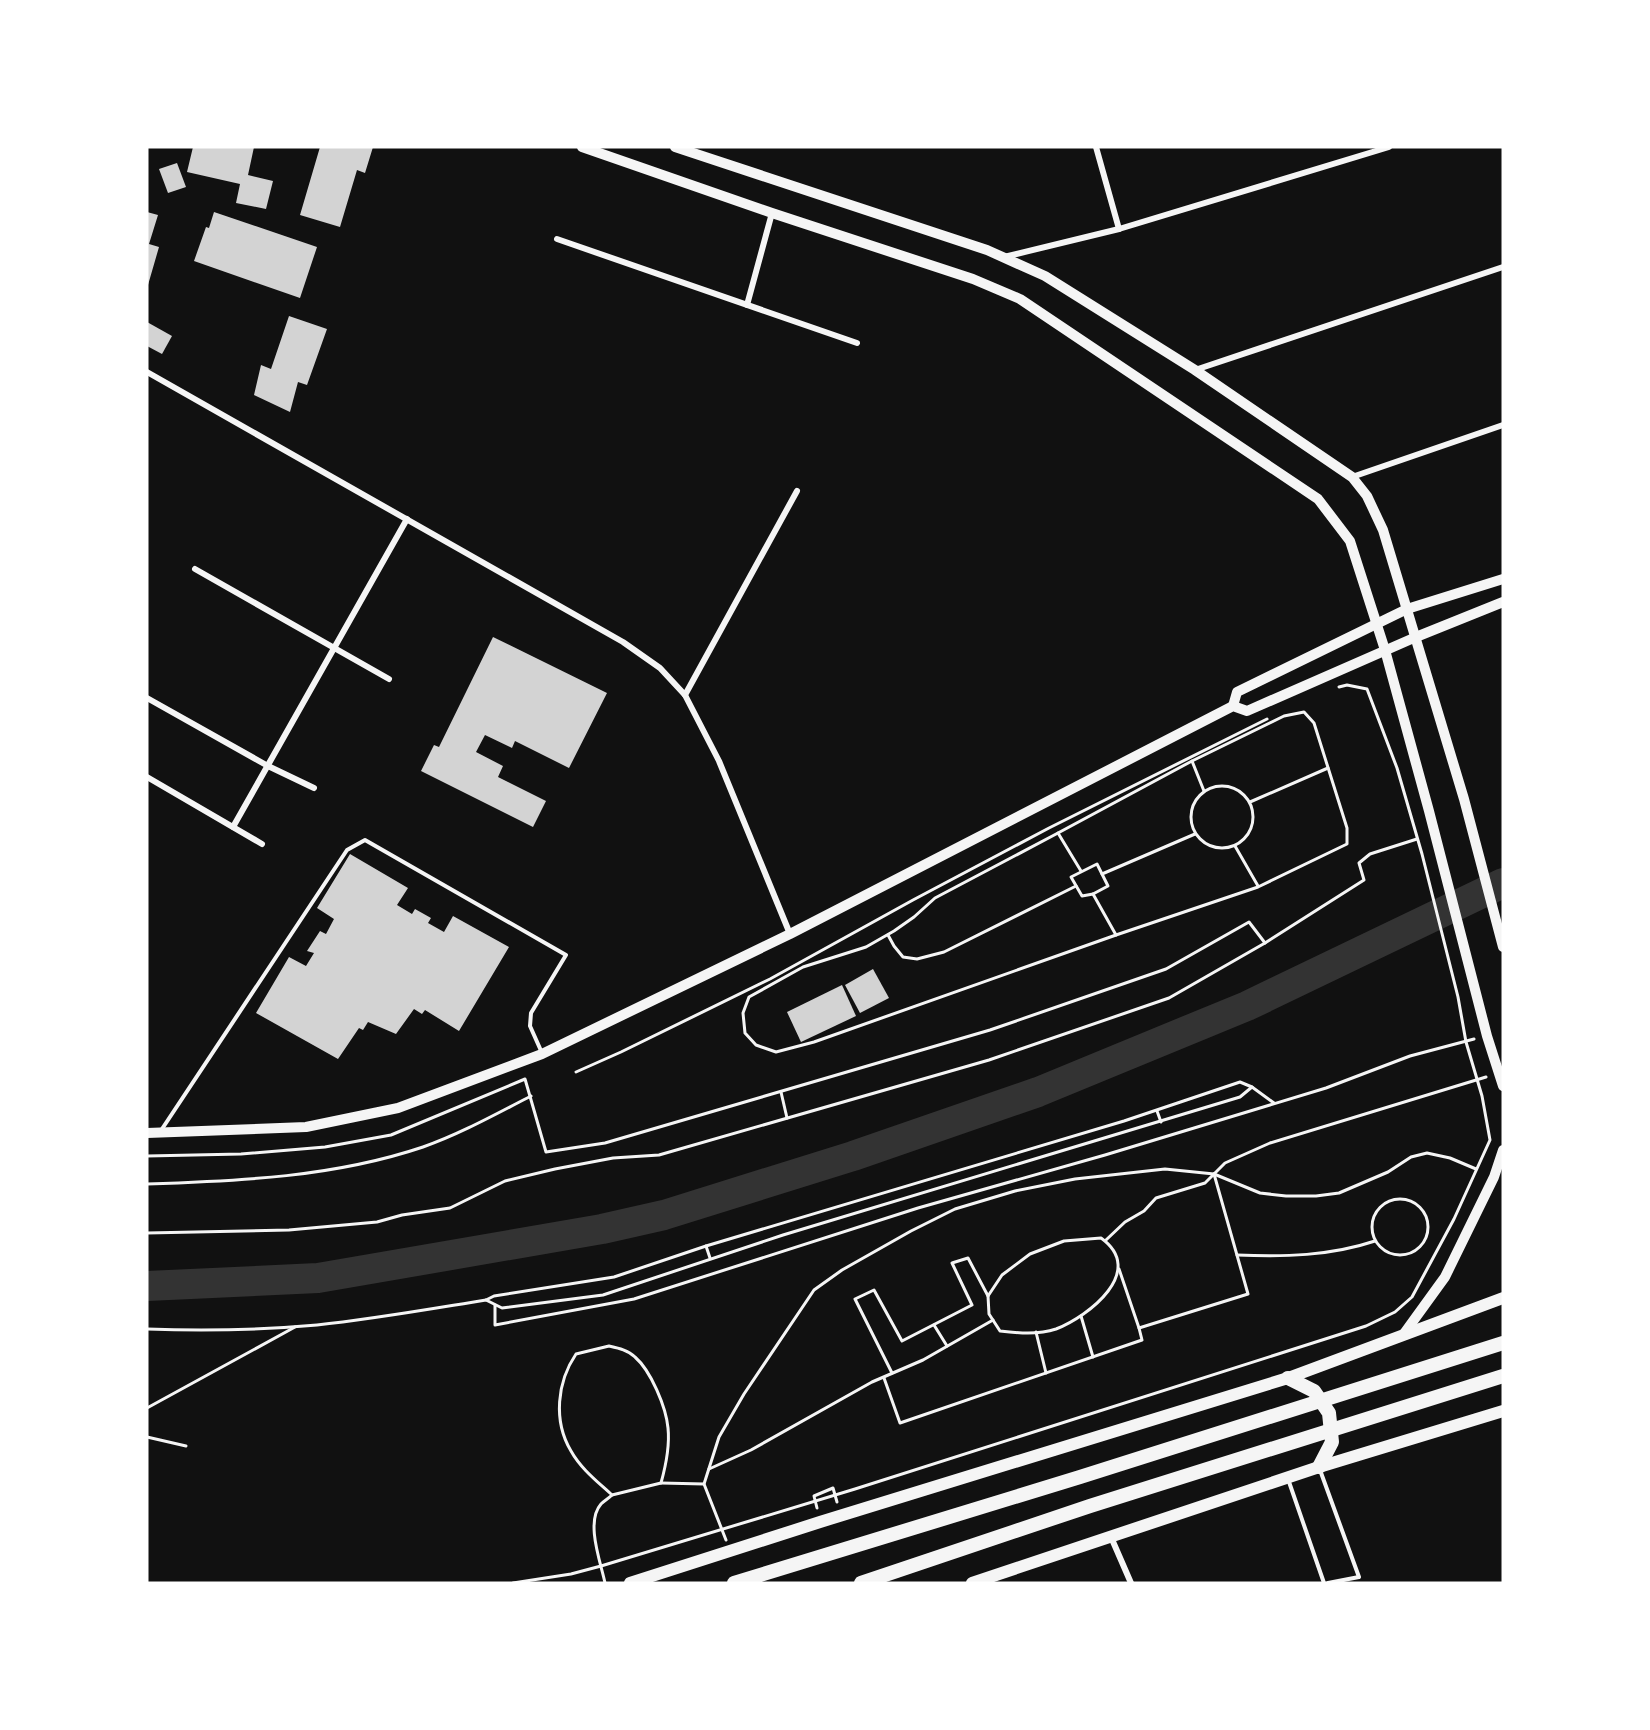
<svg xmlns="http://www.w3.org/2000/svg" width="1650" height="1730" font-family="Commissioner,sans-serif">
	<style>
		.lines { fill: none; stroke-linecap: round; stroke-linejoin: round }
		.river { stroke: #333; stroke-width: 30 }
		.building { fill: #d3d3d3 }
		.path { stroke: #f5f5f5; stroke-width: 3 }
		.service { stroke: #f5f5f5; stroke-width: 4 }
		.minor { stroke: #f5f5f5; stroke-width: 6 }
		.tertiary { stroke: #f5f5f5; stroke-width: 10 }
		.secondary { stroke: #f5f5f5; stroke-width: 10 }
		.primary { stroke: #f5f5f5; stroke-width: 12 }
		.trunk { stroke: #f5f5f5; stroke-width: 14 }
	</style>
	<rect width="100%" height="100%" fill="#111"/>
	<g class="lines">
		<path class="river" d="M147 1286 318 1278 602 1229 664 1215 853 1156 1038 1092 1247 1006 1503 883"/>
	</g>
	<g class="building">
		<path d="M193 147H254L248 175 273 181 266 209 236 203 240 184 187 172Z"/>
		<path d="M320 147H373L365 173 357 170 340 227 300 215Z"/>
		<path d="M177 163 186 187 168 193 159 169Z"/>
		<path d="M147 212 158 215 149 244 159 247 148 285Z"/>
		<path d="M214 212 317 247 300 298 194 261 206 227 209 228Z"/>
		<path d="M289 316 327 329 307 385 298 382 290 412 254 395 261 365 271 369Z"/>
		<path d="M147 322 172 336 162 354 147 346Z"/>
		<path d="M493 637 607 693 569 768 515 741 512 748 485 735 476 752 503 766 498 777 546 801 533 827 421 771 434 745 439 747Z"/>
		<path d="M350 854 408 888 397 905 412 914 415 909 431 918 428 923 444 932 453 916 509 947 459 1031 425 1010 422 1014 414 1009 396 1034 368 1022 363 1030 359 1028 338 1059 256 1013 289 957 306 966 314 953 307 951 320 931 326 934 334 919 317 908Z"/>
		<path d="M873 969 889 998 860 1013 845 985Z"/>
		<path d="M842 985 856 1016 801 1042 787 1012Z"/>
	</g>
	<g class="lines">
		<g class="path">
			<circle cx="1222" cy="817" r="31"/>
			<path d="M1250 802 1328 768"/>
			<path d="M1058 833 935 898 914 917 894 931 866 947 803 967 749 997 743 1013 745 1033 756 1045 776 1052 814 1042 1116 935"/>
			<path d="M1235 846 1258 886"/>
			<path d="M1097 864 1108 886 1093 894 1082 896 1071 877Z"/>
			<path d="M1081 871 1058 833 1192 761"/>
			<path d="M1102 874 1195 834"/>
			<path d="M1093 894 1116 935 1258 887 1347 844V828L1314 723 1304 712 1284 716 1192 761 1204 791"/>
			<path d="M888 935 894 946 903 957 917 959 944 952 1076 886"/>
			<path d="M576 1072 621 1052 770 979 913 900 1049 828 1267 719"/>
			<path d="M781 1092 787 1118"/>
			<path d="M1157 1111 1161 1122"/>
			<path d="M147 1156 241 1154 325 1147 391 1135 525 1079 546 1152 605 1143 990 1030 1166 969 1249 922 1265 943"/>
			<path d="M1214 1174 1260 1193 1286 1196H1316L1339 1193 1388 1172 1411 1157 1427 1153 1450 1158 1476 1169"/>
			<path d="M147 1184C240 1181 334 1177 423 1147 460 1134 496 1114 531 1096"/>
			<circle cx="1400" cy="1227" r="28"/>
			<path d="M147 1233 289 1230 377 1222 402 1215 450 1208 505 1181 555 1169 613 1158 659 1155 989 1060 1169 998 1265 943 1364 880 1359 863 1370 854 1417 839"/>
			<path d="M1101 1238C1147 1271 1089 1316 1056 1329 1038 1335 1018 1333 1000 1331L989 1314 988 1296 1002 1275 1030 1254 1064 1241Z"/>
			<path d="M1106 1240 1125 1222 1144 1211 1156 1198 1205 1183 1214 1174"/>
			<path d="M706 1246 710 1258"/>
			<path d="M1237 1255C1284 1257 1330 1256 1375 1241"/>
			<path d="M1119 1269 1139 1328 1248 1294 1214 1174"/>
			<path d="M486 1300 502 1308 603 1295 783 1235 1240 1097 1252 1087"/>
			<path d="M495 1305V1325L634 1299 918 1208 1105 1155 1326 1088 1410 1056 1474 1039"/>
			<path d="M1081 1316 1093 1357"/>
			<path d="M934 1325 947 1346"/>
			<path d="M147 1329C203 1331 261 1330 317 1325 374 1319 430 1309 486 1300L494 1296 614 1277 706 1246 1124 1121 1240 1082 1252 1087 1274 1103"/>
			<path d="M1036 1332 1046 1373"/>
			<path d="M609 1346C618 1348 628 1350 635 1357 651 1371 666 1407 668 1428 670 1447 666 1465 661 1483L612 1495C598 1482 581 1469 571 1451 553 1421 557 1382 576 1354Z"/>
			<path d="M892 1373 855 1299 874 1290 902 1341 972 1305 952 1263 968 1258 988 1296"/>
			<path d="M884 1378 900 1423 1142 1340 1139 1328"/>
			<path d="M147 1408 295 1327"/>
			<path d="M147 1437 186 1446"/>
			<path d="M709 1469 751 1450 872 1382 923 1360 993 1320"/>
			<path d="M661 1483 704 1484"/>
			<path d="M817 1508 814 1496 833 1488 837 1502"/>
			<path d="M726 1540 704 1484 719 1437 744 1394 814 1290 842 1270 911 1231 955 1209 1015 1191 1075 1179 1165 1169 1214 1174 1225 1163 1270 1143 1486 1077"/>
			<path d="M513 1583 571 1574 601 1566 855 1489 1366 1326 1395 1312 1412 1297 1454 1219 1490 1140 1482 1096 1466 1042 1458 997 1422 854 1397 768 1367 689 1347 685 1339 687"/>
			<path d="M605 1583C601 1563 585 1522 601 1504 604 1501 609 1498 612 1495"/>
		</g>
		<g class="service">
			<path d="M162 1129 347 850 365 840 566 955 531 1013 530 1026 542 1053"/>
			<path d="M1320 1470 1359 1577 1328 1583"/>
			<path d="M1288 1479 1324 1583"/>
		</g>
		<g class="minor">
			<path d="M1096 147 1119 229"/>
			<path d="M557 239 857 343"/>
			<path d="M1004 257 1119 229 1389 147"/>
			<path d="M747 305 772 213"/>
			<path d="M1195 370 1503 267"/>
			<path d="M147 372 623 642 660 668 685 695 719 761 790 934"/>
			<path d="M1352 477 1503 425"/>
			<path d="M195 569 389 679"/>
			<path d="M685 695 797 491"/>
			<path d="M147 698 268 766 314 788"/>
			<path d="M147 777 262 844"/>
			<path d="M233 827 407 519"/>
			<path d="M1111 1537 1131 1583"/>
		</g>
		<g class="tertiary">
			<path d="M1233 706 1237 692 1407 609 1503 579"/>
			<path d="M147 1133 306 1127 398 1108 542 1054 790 934 1233 706 1247 711 1416 637 1503 602"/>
		</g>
		<g class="secondary">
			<path d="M582 147 772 213 973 279 1020 299 1318 499 1350 541 1385 650 1429 811 1487 1036 1503 1086"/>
			<path d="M675 147 987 250 1045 276 1195 370 1352 477 1367 496 1383 530 1464 799 1503 947"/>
			<path d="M1403 1335 1445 1277 1494 1177 1503 1150"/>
		</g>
		<g class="primary">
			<path d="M630 1583 820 1522 1288 1378 1503 1298"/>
			<path d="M972 1583 1319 1467 1503 1411"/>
		</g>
		<g class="trunk">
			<path d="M1288 1378 1314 1391 1329 1413 1332 1442 1319 1467"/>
			<path d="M734 1583 1080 1477 1503 1343"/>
			<path d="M861 1583 1090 1506 1503 1376"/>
		</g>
	</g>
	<rect width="1650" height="1730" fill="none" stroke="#ffffff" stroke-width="297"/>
</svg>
